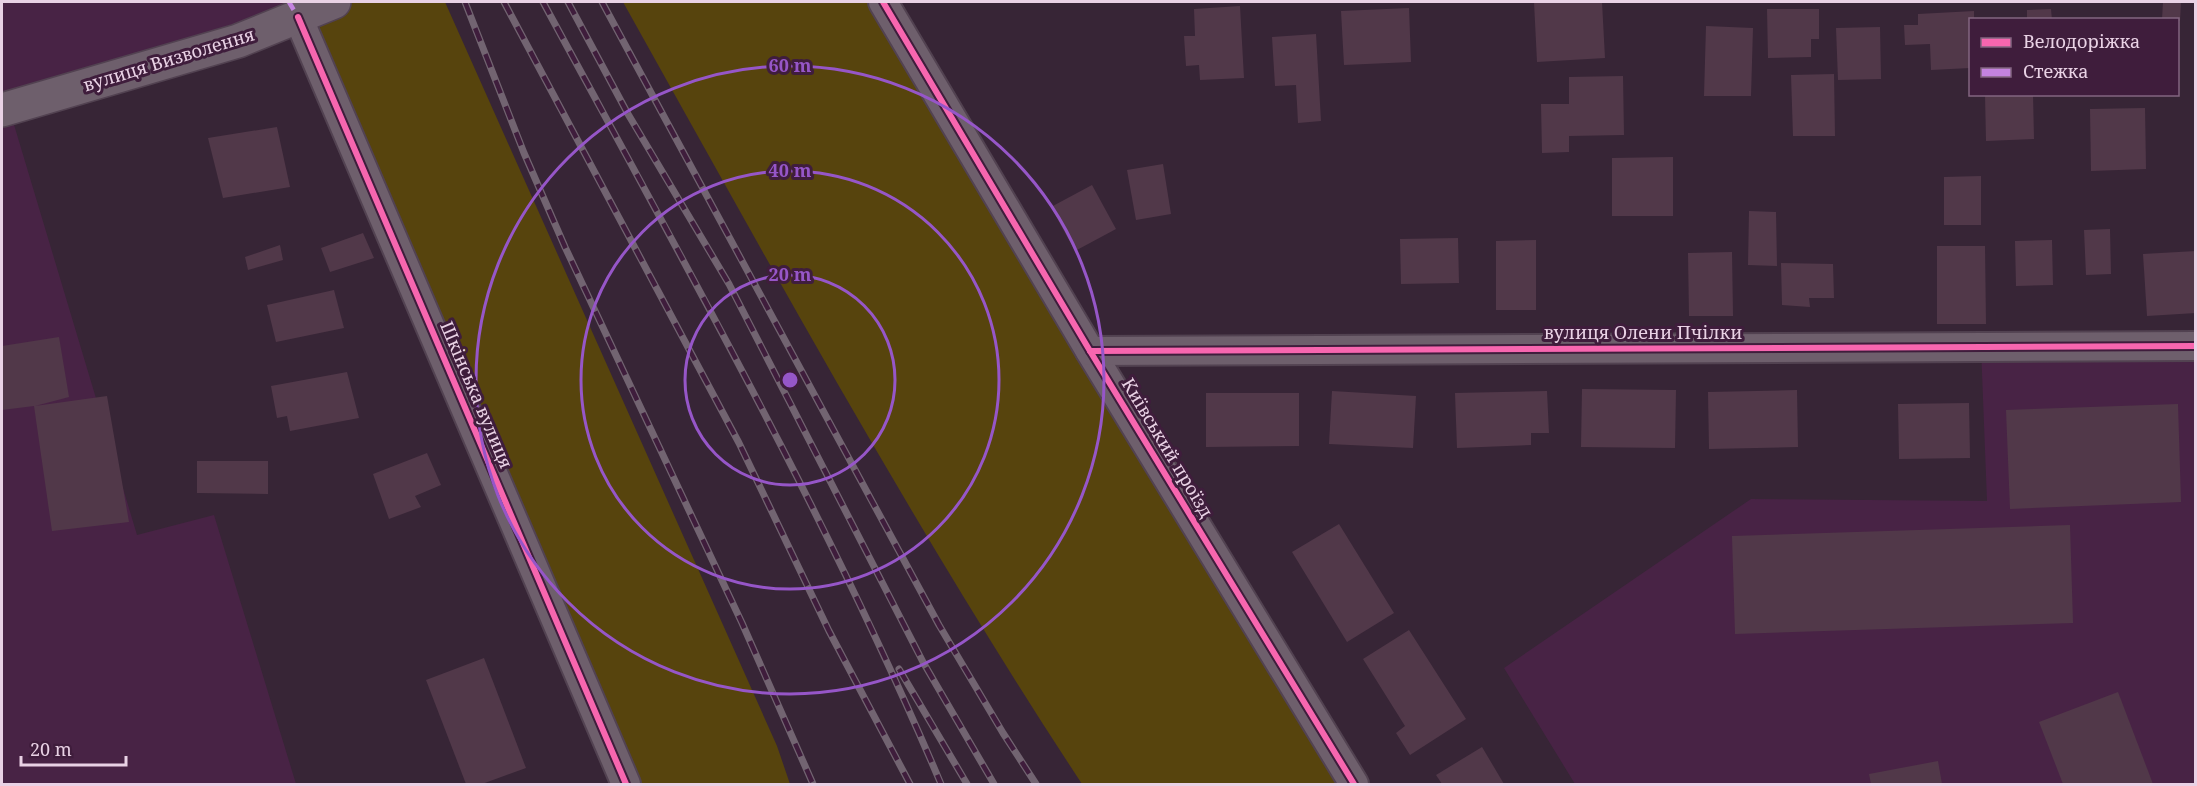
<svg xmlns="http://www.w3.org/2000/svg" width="2197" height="786" font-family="'Noto Serif',serif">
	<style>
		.built { fill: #482345 }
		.green { fill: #57440d }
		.building { fill: #513849 }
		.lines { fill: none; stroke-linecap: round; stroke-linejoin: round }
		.minor-casing { stroke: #524251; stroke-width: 32 }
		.tertiary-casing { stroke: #524251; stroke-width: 36 }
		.minor { stroke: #6e5f6c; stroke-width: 28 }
		.tertiary { stroke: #6e5f6c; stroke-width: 33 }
		.rail-casing { stroke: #726471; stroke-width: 7 }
		.rail { stroke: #3f1d3c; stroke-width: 4.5; stroke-dasharray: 14; stroke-linecap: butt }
		.quiet { stroke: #c483df; stroke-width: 4.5; stroke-dasharray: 9 4.5; stroke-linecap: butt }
		.cycleway-casing { stroke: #3f1d3c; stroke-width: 10 }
		.cycleway { stroke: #f766af; stroke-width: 6 }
		.ring { fill: none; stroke: #9656c8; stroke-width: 3 }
		.labels { text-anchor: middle; stroke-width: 6; stroke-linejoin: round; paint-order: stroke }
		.street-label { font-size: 18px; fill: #e9d2e5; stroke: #3f1d3c }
		.centre { fill: #9656c8; stroke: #3f1d3c; stroke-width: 3 }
		.ring-label { font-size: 18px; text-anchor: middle; font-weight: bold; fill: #9656c8; stroke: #3f1d3c; stroke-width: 6; stroke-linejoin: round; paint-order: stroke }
	</style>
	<rect width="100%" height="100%" fill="#372536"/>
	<g class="built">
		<path d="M2 2H289L298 17 9 108 137 535 214 515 296 784H2Z"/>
		<path d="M2195 346V784H1575L1504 668 1751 499 1987 501 1981 347Z"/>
	</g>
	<g class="green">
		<path d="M289 2H445L777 746 790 784H626L298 17Z"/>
		<path d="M623 2H883L1354 784H1082C916 532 770 265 623 2Z"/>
	</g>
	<g class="building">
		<path d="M1534 2H1602L1605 58 1537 62Z"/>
		<path d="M2163 2H2181L2180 21 2162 19Z"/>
		<path d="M1240 6 1244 78 1200 80 1199 65 1186 66 1184 36H1195L1194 9Z"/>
		<path d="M1409 8 1411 62 1344 65 1341 11Z"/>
		<path d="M1767 9H1819V39H1811V57L1768 58Z"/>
		<path d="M2051 9 2052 20H2027V10Z"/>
		<path d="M1974 11V20H1970V68L1931 70 1930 44 1905 45 1904 25H1918V14Z"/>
		<path d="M1706 26 1753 28 1751 96H1704Z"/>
		<path d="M1880 27 1881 79 1838 80 1836 28Z"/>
		<path d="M1316 34 1321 121 1298 123 1296 85 1275 86 1272 37Z"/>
		<path d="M1834 74 1835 136H1793L1791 75Z"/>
		<path d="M1623 76 1624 135 1569 136V152L1542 153 1541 104H1569V77Z"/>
		<path d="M1985 94H2033L2034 139 1986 141Z"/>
		<path d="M2145 108 2146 169 2091 171 2090 109Z"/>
		<path d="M277 127 290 187 223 198 208 138Z"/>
		<path d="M1673 157V216H1612V158Z"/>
		<path d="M1163 164 1171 214 1136 220 1127 170Z"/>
		<path d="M1981 176V225H1944V177Z"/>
		<path d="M1092 185 1116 229 1075 251 1051 207Z"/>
		<path d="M1749 211 1776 212 1777 266 1748 265Z"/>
		<path d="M2110 229 2111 274 2086 275 2084 230Z"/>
		<path d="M363 233 374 258 330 272 321 248Z"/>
		<path d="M1458 238 1459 283 1401 284 1400 239Z"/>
		<path d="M1536 240V310H1496V241Z"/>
		<path d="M2052 240 2053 285 2016 286 2015 241Z"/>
		<path d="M280 245 283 260 248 270 245 257Z"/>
		<path d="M1937 246H1985L1986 324H1937Z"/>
		<path d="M2196 251V313L2147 316 2143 254Z"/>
		<path d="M1732 252 1733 316H1689L1688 253Z"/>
		<path d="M1781 263 1833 264 1834 298H1809L1810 307 1782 305Z"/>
		<path d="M334 290 344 328 276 342 267 305Z"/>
		<path d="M59 337 69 397 35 406 107 396 129 522 52 531 34 406 2 410V346Z"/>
		<path d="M347 372 359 418 290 431 287 416 277 418 271 386Z"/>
		<path d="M1582 389 1676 390 1675 448 1581 447Z"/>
		<path d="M1797 390 1798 447 1709 449 1708 392Z"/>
		<path d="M1332 391 1416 396 1413 448 1329 444Z"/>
		<path d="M1547 391 1549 433H1531V445L1457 448 1455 393Z"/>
		<path d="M1206 393H1299V446L1206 447Z"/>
		<path d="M1969 403 1970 458 1899 459 1898 404Z"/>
		<path d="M2178 404 2181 502 2010 509 2006 410Z"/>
		<path d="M427 453 441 485 415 496 421 507 389 519 373 474Z"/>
		<path d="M197 461H268V494L197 493Z"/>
		<path d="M1339 524 1394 613 1347 642 1292 552Z"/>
		<path d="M2070 525 2073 623 1735 634 1732 536Z"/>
		<path d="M1409 630 1466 719 1410 755 1396 733 1405 726 1363 659Z"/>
		<path d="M484 658 526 768 482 784H466L426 680Z"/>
		<path d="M2118 692 2153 784H2063L2039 722Z"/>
		<path d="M1482 747 1504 784H1442L1436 775Z"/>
		<path d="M1938 761 1942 784H1871L1869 774Z"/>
	</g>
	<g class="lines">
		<g class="minor-casing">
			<g id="minor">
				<path d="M883 2 1090 351 1354 784"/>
				<path d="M298 17 626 784"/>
				<path d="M1090 351 2196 346"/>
			</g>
		</g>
		<g class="tertiary-casing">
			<path id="tertiary" d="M2 110 238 41 334 2"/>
		</g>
		<use href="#minor" class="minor"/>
		<use href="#tertiary" class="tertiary"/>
		<g class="rail-casing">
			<g id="rail">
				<path d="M465 2 524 153 565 247 742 623 813 784"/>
				<path d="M504 2 739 443 829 631 910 784"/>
				<path d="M543 2C682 259 827 515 941 784"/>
				<path d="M568 2 628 114 729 284 923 662 994 784"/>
				<path d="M602 2 939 625 1003 733 1036 784"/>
				<path d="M899 669 967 784"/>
			</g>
		</g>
		<use href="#rail" class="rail"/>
		<path class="quiet" d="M289 2 298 17"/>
		<g class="cycleway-casing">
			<g id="cycleway">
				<path d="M883 2 1090 351 1354 784"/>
				<path d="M298 17 626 784"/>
				<path d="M1090 351 2196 346"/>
			</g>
		</g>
		<use href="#cycleway" class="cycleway"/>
	</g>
	<g class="ring">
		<circle cx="790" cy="380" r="105"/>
		<circle cx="790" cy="380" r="209"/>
		<circle cx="790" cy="380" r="314"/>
	</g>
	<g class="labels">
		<g class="street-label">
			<text transform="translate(169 60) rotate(-17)" y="6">вулиця Визволення</text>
			<text x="1643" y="339">вулиця Олени Пчілки</text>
			<text transform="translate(476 395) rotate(67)" y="6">Шкінська вулиця</text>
			<text transform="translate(1167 448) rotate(59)" y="6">Київський проїзд</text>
		</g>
	</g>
	<circle cx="790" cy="380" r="9" class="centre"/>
	<g class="ring-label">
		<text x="790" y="72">60 m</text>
		<text x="790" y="177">40 m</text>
		<text x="790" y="281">20 m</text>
	</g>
	<rect width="2197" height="786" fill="none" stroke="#e9d2e5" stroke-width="6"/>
	<rect x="1969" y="18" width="210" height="78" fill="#3f1d3c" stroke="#836580" stroke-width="1.5"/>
	<rect x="1981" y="38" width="30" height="9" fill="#f766af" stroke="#836580" stroke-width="1.5"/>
	<text x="2023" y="48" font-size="18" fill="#e9d2e5">Велодоріжка</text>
	<rect x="1981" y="68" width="30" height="9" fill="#c483df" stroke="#836580" stroke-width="1.5"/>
	<text x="2023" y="78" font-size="18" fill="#e9d2e5">Стежка</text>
	<path d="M21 756v9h105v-9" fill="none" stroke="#e9d2e5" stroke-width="3"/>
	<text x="30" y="756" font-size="18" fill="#e9d2e5" stroke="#3f1d3c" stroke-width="4.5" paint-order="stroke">20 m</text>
</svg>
